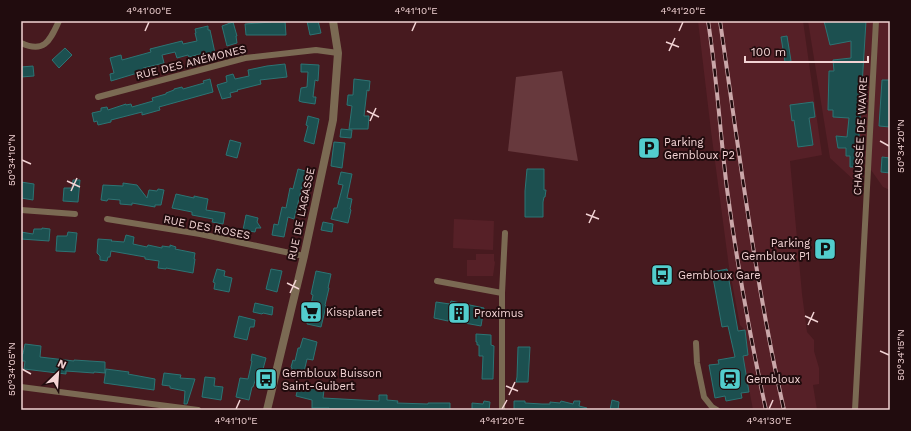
<svg xmlns="http://www.w3.org/2000/svg" width="911" height="431" font-family="'Work Sans',sans-serif">
	<style>
		.built { fill: #562027 }
		.green { fill: #67393d }
		.building { fill: #1c5050; stroke: #2d7474 }
		.lines { fill: none; stroke-linecap: round; stroke-linejoin: round }
		.minor { stroke: #7b6a53; stroke-width: 6 }
		.tertiary { stroke: #7b6a53; stroke-width: 8 }
		.rail-casing { stroke: #caa7a9; stroke-width: 4 }
		.rail { stroke: #210c0e; stroke-width: 2.5; stroke-dasharray: 8; stroke-linecap: butt }
		.ticks { fill: none; stroke: #f2d3d4; stroke-width: 1.5 }
		.labels { text-anchor: middle; stroke-width: 4; stroke-linejoin: round; paint-order: stroke }
		.street-label { font-size: 11px; fill: #f2d3d4; stroke: #210c0e }
		.poi-label { font-size: 11px; fill: #f2d3d4; stroke: #210c0e; text-anchor: start }
		.neatline { fill: none; stroke: #f2d3d4; stroke-width: 1.5 }
		.ticks-label { font-size: 10px; text-anchor: middle; fill: #f2d3d4 }
	</style>
	<rect width="100%" height="100%" fill="#471a1f"/>
	<g class="built">
		<path d="M698 21H803L822 155 790 161 802 294 807 332 814 340V351L819 368V384L813 385 817 410H753L743 356 748 355 745 330 740 325 729 267 711 131Z"/>
		<path d="M808 21H890V190L883 187 864 160 855 181 830 158Z"/>
		<path d="M454 219 494 221 493 250 453 248Z"/>
		<path d="M476 254H494V261L495 262 493 276H467V260H476Z"/>
	</g>
	<path class="green" d="M562 71 578 161 508 151 516 77Z"/>
	<g class="building">
		<path d="M271 21H285L286 35H246L245 24 271 22Z"/>
		<path d="M307 21H318L321 33 310 35Z"/>
		<path d="M824 21H866L857 167H850V156H846V148H838L836 136 847 137 849 118 833 117V110H828L829 71H834L833 60 851 58V41L830 45Z"/>
		<path d="M233 22 237 36H236L237 43 227 46 222 26Z"/>
		<path d="M208 26V30H210L215 53 201 57 200 54 189 57 188 55 177 58 175 52 162 55 164 63 143 68 144 71 111 81 110 74 114 73 110 58 121 55 122 60 151 52 150 49 182 41 183 44 197 41 195 33H196L195 29Z"/>
		<path d="M787 36 791 61 785 62 781 37Z"/>
		<path d="M65 48 72 55 59 68 52 60Z"/>
		<path d="M285 64 287 77 260 80 261 84 237 90 238 91 230 93 231 97 222 99 217 85 227 82 226 76 233 74 235 79 249 76 248 70 267 66Z"/>
		<path d="M301 64 319 65 318 81 315 80 313 97H316L315 104 302 102 299 101 301 88 307 87 308 72H301Z"/>
		<path d="M33 66 34 76 21 77V67Z"/>
		<path d="M210 79 213 92 159 107 160 110 142 115V112L111 120V122L98 125 97 121 94 122 92 113 101 111V108L107 107 108 110 126 104V105L131 104 132 107 153 101 152 98 166 94V93L174 90V89L182 87 183 89 204 83 203 81Z"/>
		<path d="M354 79 370 81 369 91 367 90 364 116H369L368 129H349L352 106 347 105 348 95H353Z"/>
		<path d="M882 80H890V127L879 126Z"/>
		<path d="M813 102 815 117 809 118 813 145 798 147 794 120 792 121 790 105Z"/>
		<path d="M308 116 319 119 314 144 304 141 308 126 306 125Z"/>
		<path d="M341 129 352 130 351 138 340 137Z"/>
		<path d="M230 140 241 143 237 158 226 155Z"/>
		<path d="M334 142 345 143 342 168 331 166Z"/>
		<path d="M882 157 890 158V173L881 172Z"/>
		<path d="M298 169 309 172 305 187H302L294 219 288 217 284 237 272 235 274 224 278 225 282 207 286 208 290 188 293 189Z"/>
		<path d="M527 169H544V190H546L545 197H544L543 202V217H525V191Z"/>
		<path d="M341 172 352 174 347 198 352 199 350 209 351 210 348 223 331 219 334 208H337L343 185 338 184Z"/>
		<path d="M73 180H80L78 202 63 201 64 188H72Z"/>
		<path d="M21 182 34 184 33 200 21 198Z"/>
		<path d="M123 183 137 185 147 198 149 190 157 191 158 189 164 190 161 205H155V207L132 203V205L120 204V200L108 199 107 201 101 200 103 185 123 186Z"/>
		<path d="M176 194 194 198V196L208 199 206 210 225 213 223 224 212 222 213 219 192 215V212L172 208Z"/>
		<path d="M246 215 258 218 257 222 261 228H256L255 232 243 230Z"/>
		<path d="M323 222 333 224 332 232 321 230Z"/>
		<path d="M42 228 50 229 49 241 21 239V232L33 234 34 229H42Z"/>
		<path d="M68 232 77 233 75 252 56 251 57 236H67Z"/>
		<path d="M126 235 134 237 133 244 147 247 148 245 162 248V246L170 247V245L176 247 175 249 195 253 194 259H195L193 273 166 268V269L158 268 159 261 145 259V257L111 251 110 257H108L107 261 100 260V256L97 253 98 239 112 240 111 241 124 242Z"/>
		<path d="M217 269 225 271 224 276 232 278 229 292 214 289 215 283 213 282Z"/>
		<path d="M271 269 282 271 277 292 266 289Z"/>
		<path d="M727 269 738 331 745 330 748 355 743 356 749 392 741 393 742 398 726 401 725 396 715 398 709 365 719 364 718 360 735 357 728 326 722 327 712 272Z"/>
		<path d="M316 271 331 274 328 288H329L325 305 326 306 321 327 307 324 313 295 311 294Z"/>
		<path d="M451 301 484 308 481 326 448 320V321L434 318 436 302 450 304Z"/>
		<path d="M255 303 273 307 272 315 263 313 262 314 253 312Z"/>
		<path d="M239 316 255 320 254 327H250L247 340 234 337Z"/>
		<path d="M476 334 491 335V345L494 346 493 379H482L483 356H479V345H477V342H476Z"/>
		<path d="M303 338 317 342 313 360 307 359 303 376 291 374 292 368 291 367 293 360 295 361 298 348H300Z"/>
		<path d="M25 344 41 346 40 357 74 361V360L105 362V373L94 372V373L66 371V374L24 369 25 361H21L22 354H23Z"/>
		<path d="M518 347H530L528 382H516L517 377Z"/>
		<path d="M252 354 266 358 262 373 260 372 259 375H257L253 387H252L249 400 236 397 240 378 248 379 252 361H251Z"/>
		<path d="M106 369 129 372 128 374 155 379 154 390 104 383Z"/>
		<path d="M164 373 181 375 180 378 195 379 187 404H184L185 391 170 388V386L162 385Z"/>
		<path d="M205 377 215 378 214 386 223 387 221 400 202 397Z"/>
		<path d="M299 384 316 387V388L324 390 323 398 379 401V395H387V400L398 401 397 403 428 404V403H450V410H329V408H312V400L296 396Z"/>
		<path d="M612 400 619 402 618 410H610Z"/>
		<path d="M484 401 490 402 489 410H472V403L483 404Z"/>
		<path d="M514 401H525V403L542 404H550V402L560 403 561 401 573 404 574 401H580L579 406 587 408 586 410H514Z"/>
	</g>
	<g class="lines">
		<g class="minor">
			<path d="M21 43C45 54 50 40 59 21"/>
			<path d="M98 97 245 58 316 50 338 53"/>
			<path d="M21 210 75 214"/>
			<path d="M107 219 200 234 304 256"/>
			<path d="M437 281 502 293"/>
			<path d="M696 343 697 363 704 397 712 407 717 410"/>
			<path d="M21 387 198 410"/>
			<path d="M502 410V293L505 233"/>
			<path d="M855 410 876 21"/>
		</g>
		<path class="tertiary" d="M267 410 304 256 333 120 338 53 333 21"/>
		<g class="rail-casing">
			<g id="rail">
				<path d="M708 21C717 77 720 133 727 189 737 263 750 337 766 410"/>
				<path d="M720 21C739 151 755 282 784 410"/>
			</g>
		</g>
		<use href="#rail" class="rail"/>
	</g>
	<path class="ticks" d="M145 31 149 22M412 31 416 22M679 31 683 22M666 42 679 47M669 51 675 38M367 111 379 117M370 121 376 108M880 141 889 146M22 160 31 164M67 181 80 187M71 191 77 178M586 214 599 219M589 223 595 210M287 283 299 289M290 293 296 280M805 316 818 322M808 325 814 312M880 351 889 355M22 369 31 374M506 386 518 391M509 395 515 382M236 409 240 400M502 409 507 400M769 409 773 400"/>
	<defs>
		<g id="parking-square" transform="scale(1.15)"><rect x="-9" y="-9" width="18" height="18" rx="4" fill="#52cdcd" stroke="#210c0e"/><path d="M-3.5-5.5H1a3.5 3.5 0 0 1 0 7H-1V5.5H-3.5ZM-1-3.4V-.6H.8a1.4 1.4 0 0 0 0-2.8Z" fill="#111"/></g>
		<g id="bus-square" transform="scale(1.15)"><rect x="-9" y="-9" width="18" height="18" rx="4" fill="#52cdcd" stroke="#210c0e"/><path d="M-5-6H5V4H4V6H2V4H-2V6H-4V4H-5ZM-3.5-4V0h7V-4ZM-3.5 1.2v1.5H-2V1.2ZM2 1.2v1.5H3.5V1.2Z" fill="#111"/></g>
		<g id="supermarket-square" transform="scale(1.15)"><rect x="-9" y="-9" width="18" height="18" rx="4" fill="#52cdcd" stroke="#210c0e"/><path d="M-6-5.5h2.5l.6 2H6L4.5 2H-2.5L-4.4-4H-6ZM-1.5 3.2a1.3 1.3 0 1 0 .1 0ZM3 3.2a1.3 1.3 0 1 0 .1 0Z" fill="#111"/></g>
		<g id="building-square" transform="scale(1.15)"><rect x="-9" y="-9" width="18" height="18" rx="4" fill="#52cdcd" stroke="#210c0e"/><path d="M-4-6H4V6H1V3H-1V6H-4ZM-2.5-4.3h1.7v1.8h-1.7ZM.8-4.3h1.7v1.8H.8ZM-2.5-1h1.7V.8h-1.7ZM.8-1h1.7V.8H.8Z" fill="#111"/></g>
		<g id="station-square" transform="scale(1.15)"><rect x="-9" y="-9" width="18" height="18" rx="4" fill="#52cdcd" stroke="#210c0e"/><path d="M-3-6H3Q5-6 5-4V2Q5 4 3 4L4.5 6H3L1.5 4h-3L-3 6H-4.5L-3 4Q-5 4-5 2V-4Q-5-6-3-6ZM-3.5-4v3h7v-3ZM-3.5 1v1.5H-2V1ZM2 1v1.5H3.5V1Z" fill="#111"/></g>
	</defs>
	<g fill-rule="evenodd">
		<use href="#parking-square" x="649" y="148"/>
		<use href="#parking-square" x="825" y="249"/>
		<use href="#bus-square" x="662" y="275"/>
		<use href="#supermarket-square" x="311" y="312"/>
		<use href="#building-square" x="459" y="313"/>
		<use href="#bus-square" x="266" y="379"/>
		<use href="#station-square" x="730" y="379"/>
	</g>
	<g class="labels">
		<g class="street-label">
			<text transform="translate(191 62) rotate(-14)" y="4">RUE DES ANÉMONES</text>
			<text transform="translate(860 136) rotate(-87)" y="4">CHAUSSÉE DE WAVRE</text>
			<text transform="translate(301 214) rotate(-78)" y="4">RUE DE L'AGASSE</text>
			<text transform="translate(207 227) rotate(11)" y="4">RUE DES ROSES</text>
		</g>
		<g class="poi-label">
			<text x="664" y="146">Parking<tspan x="664" dy="13">Gembloux P2</tspan></text>
			<text x="810" y="247" text-anchor="end">Parking<tspan x="810" dy="13">Gembloux P1</tspan></text>
			<text x="678" y="279">Gembloux Gare</text>
			<text x="326" y="316">Kissplanet</text>
			<text x="474" y="317">Proximus</text>
			<text x="282" y="377">Gembloux Buisson<tspan x="282" dy="13">Saint-Guibert</tspan></text>
			<text x="746" y="383">Gembloux</text>
		</g>
	</g>
	<rect width="911" height="431" fill="none" stroke="#210c0e" stroke-width="44"/>
	<g transform="translate(58 373) rotate(25)" stroke="#210c0e" stroke-width="3" paint-order="stroke">
	<path d="M0-3L7 15L0 10L-7 15Z" fill="#f2d3d4"/>
	<text y="-6" font-size="11" font-weight="bold" text-anchor="middle" fill="#f2d3d4">N</text>
	</g>
	<path d="M745 56v6h123v-6" fill="none" stroke="#f2d3d4" stroke-width="2"/>
	<text x="751" y="56" font-size="12" fill="#f2d3d4" stroke="#210c0e" stroke-width="3" paint-order="stroke">100 m</text>
	<rect x="22" y="22" width="867" height="387" class="neatline"/>
	<g class="ticks-label">
		<text x="149" y="14">4°41'00"E</text>
		<text x="416" y="14">4°41'10"E</text>
		<text x="683" y="14">4°41'20"E</text>
		<text transform="translate(900 146) rotate(-90)" y="4">50°34'20"N</text>
		<text transform="translate(11 160) rotate(-90)" y="4">50°34'10"N</text>
		<text transform="translate(900 355) rotate(-90)" y="4">50°34'15"N</text>
		<text transform="translate(11 369) rotate(-90)" y="4">50°34'05"N</text>
		<text x="236" y="424">4°41'10"E</text>
		<text x="502" y="424">4°41'20"E</text>
		<text x="769" y="424">4°41'30"E</text>
	</g>
</svg>
